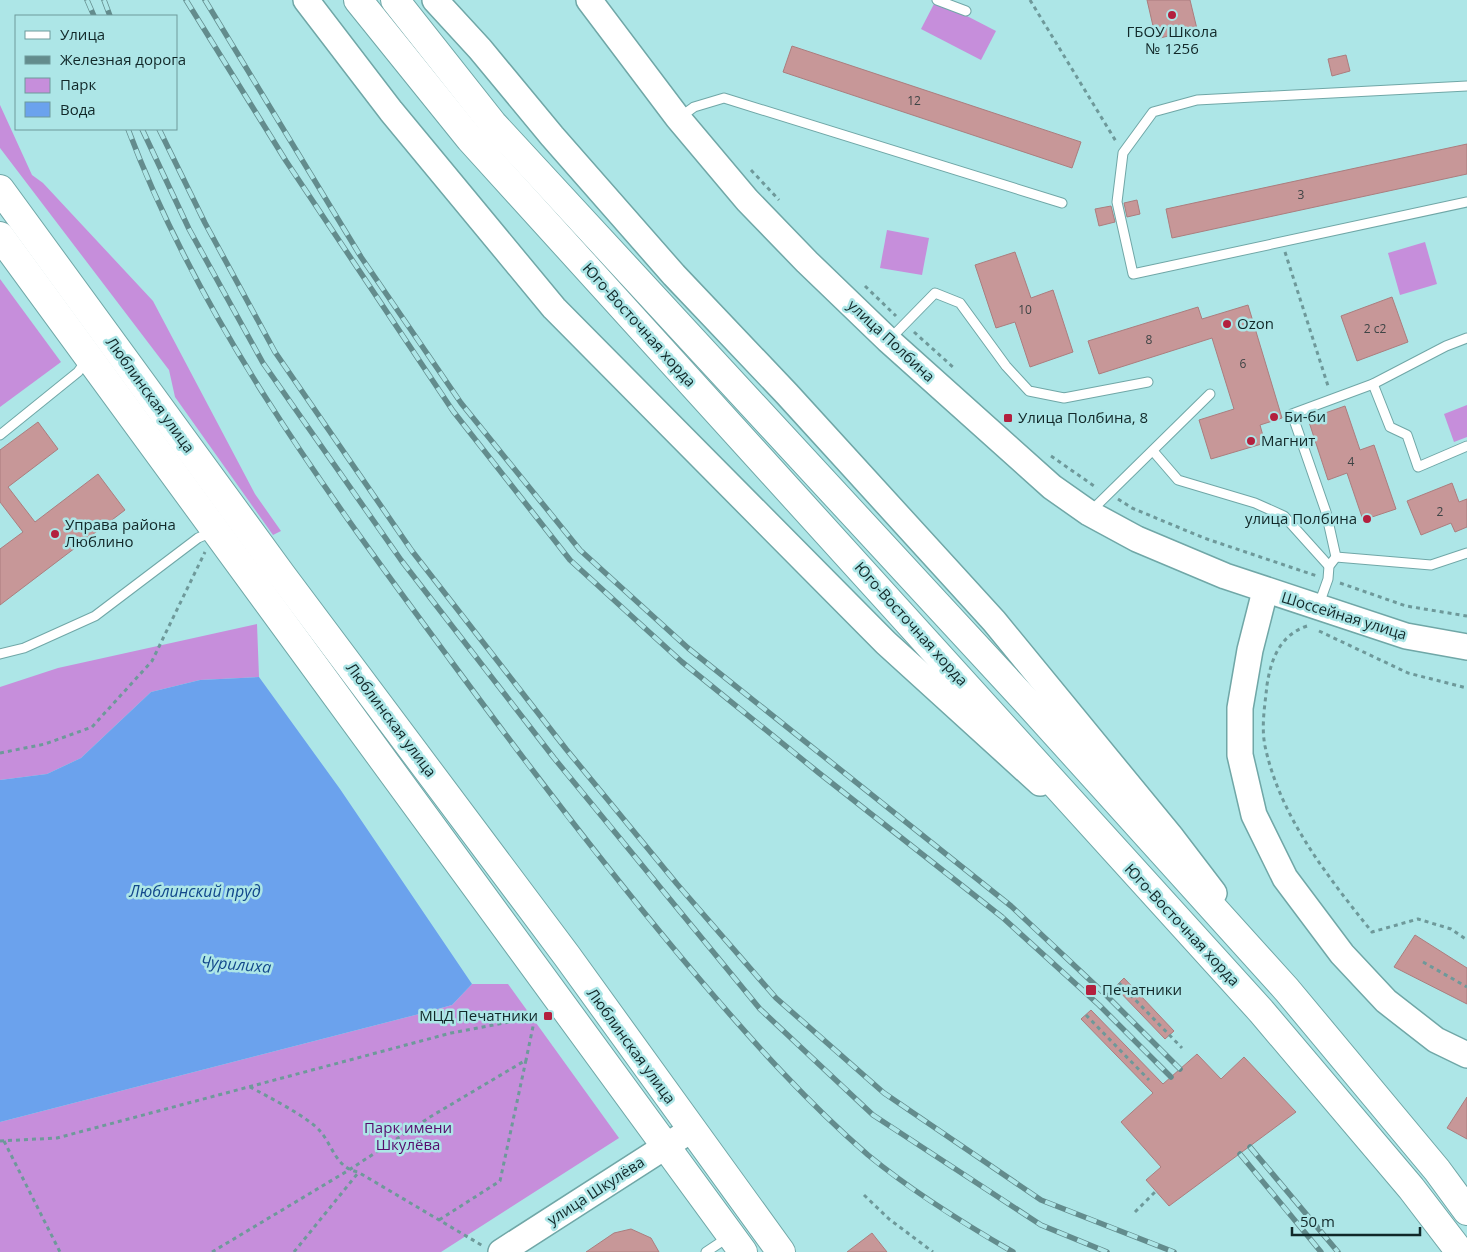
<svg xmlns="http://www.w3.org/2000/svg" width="1467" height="1252" font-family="'Open Sans',sans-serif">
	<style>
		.green { fill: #c68edb }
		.water { fill: #6ba2ed }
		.building { fill: #c79798; stroke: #ab7d7e }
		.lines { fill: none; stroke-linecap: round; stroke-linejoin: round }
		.lane-casing { stroke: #70a7a7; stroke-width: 11 }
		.secondary-casing { stroke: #70a7a7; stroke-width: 28 }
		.primary-casing { stroke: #70a7a7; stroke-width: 30 }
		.path { stroke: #6e999a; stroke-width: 3; stroke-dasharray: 4 4; stroke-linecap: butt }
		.lane { stroke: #fff; stroke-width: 9 }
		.secondary { stroke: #fff; stroke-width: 25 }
		.primary { stroke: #fff; stroke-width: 28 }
		.rail-casing { stroke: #638c8d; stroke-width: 5.5 }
		.rail { stroke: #ade6e7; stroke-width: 4; stroke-dasharray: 11; stroke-linecap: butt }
		.poi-dot { fill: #b3203e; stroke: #ade6e7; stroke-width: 2 }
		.labels { text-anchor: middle; stroke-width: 5; stroke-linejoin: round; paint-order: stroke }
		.number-label { font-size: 12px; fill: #3e4445 }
		.poi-label { font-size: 15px; fill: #112829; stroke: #ade6e7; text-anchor: start }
		.street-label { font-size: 15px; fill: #112829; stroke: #ade6e7 }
		.park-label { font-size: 15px; fill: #570d6d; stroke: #ade6e7 }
		.water-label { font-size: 16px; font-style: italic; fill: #12488b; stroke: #ade6e7 }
	</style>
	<rect width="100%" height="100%" fill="#ade6e7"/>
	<g class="green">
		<path d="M936 0 996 31 981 60 921 29Z"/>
		<path d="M0 105 32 175 43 183 153 301 255 494 281 531 273 535 175 397 169 370 0 148Z"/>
		<path d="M887 230 929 238 922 275 880 268Z"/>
		<path d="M1425 242 1437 284 1400 295 1388 253Z"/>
		<path d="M0 279 61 362 0 407Z"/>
		<path d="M1467 405V437L1454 442 1444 414Z"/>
		<path d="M257 624 259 677 200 680 151 692 81 758 47 774 0 780V687L58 668Z"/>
		<path d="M472 984H508L619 1138 441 1252H0V1122L423 1013 452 1005Z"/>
	</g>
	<path class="water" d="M259 677 340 789 472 984 452 1005 423 1013 0 1122V780L47 774 81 758 151 692 200 680Z"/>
	<g class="building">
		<path d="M1147 0H1190L1197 29 1156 39Z"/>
		<path d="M792 46 1081 142 1072 168 783 72Z"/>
		<path d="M1346 55 1350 71 1332 76 1328 59Z"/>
		<path d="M1467 144V174L1172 238 1166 209Z"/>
		<path d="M1137 200 1140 214 1127 217 1124 203Z"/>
		<path d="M1111 206 1115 222 1099 226 1095 209Z"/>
		<path d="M1015 252 1031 298 1053 290 1073 352 1030 367 1015 322 996 328 975 265Z"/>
		<path d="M1392 297 1408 342 1357 361 1341 316Z"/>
		<path d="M1248 305 1282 418 1260 425 1265 443 1211 459 1199 420 1234 409 1212 338 1099 374 1088 341 1198 307 1202 319Z"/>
		<path d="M1345 406 1360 450 1374 445 1396 509 1363 520 1347 473 1328 480 1308 419Z"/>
		<path d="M38 422 58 449 8 487 35 522 98 474 125 510 0 605V549L23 532 0 502V450Z"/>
		<path d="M1452 483 1459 502 1467 499V527L1455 532 1451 523 1421 535 1407 501Z"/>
		<path d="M1415 935 1467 968V1004L1394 967Z"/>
		<path d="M1124 978 1174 1031 1165 1039 1115 987Z"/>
		<path d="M1091 1010 1163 1084 1197 1054 1221 1079 1244 1057 1296 1112 1169 1206 1146 1180 1161 1167 1121 1122 1153 1093 1081 1019Z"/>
		<path d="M1467 1097V1139L1447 1128Z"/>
		<path d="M631 1229 651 1238 659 1252H586L614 1233Z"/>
		<path d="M872 1233 887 1252H847Z"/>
	</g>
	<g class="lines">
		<g class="lane-casing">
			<g id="lane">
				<path d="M937 0 966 11"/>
				<path d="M1467 86 1197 100 1153 112 1123 153 1117 202 1133 274 1467 202"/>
				<path d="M679 118 694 107 724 98 1062 203"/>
				<path d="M889 340 935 293 960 303 1006 366 1029 391 1064 398 1148 382"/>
				<path d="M1373 384 1390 427 1407 435 1418 467 1467 446"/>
				<path d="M0 435 78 372 86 361"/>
				<path d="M1153 451 1178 480 1255 503 1284 516 1329 566"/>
				<path d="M1091 511 1210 394"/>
				<path d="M1336 557 1431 565 1467 553"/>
				<path d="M1318 607 1328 579 1329 566 1336 557 1326 512 1292 414 1373 384 1446 346 1467 338"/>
				<path d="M0 654 24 648 95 616 198 538 212 532"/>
				<path d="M706 1252 724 1240"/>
			</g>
		</g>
		<g class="secondary-casing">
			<g id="secondary">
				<path d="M306 0 391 111 554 308 886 643 1040 783"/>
				<path d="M435 0 480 49 552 136 674 275 787 394 994 621 1172 838 1214 893"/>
				<path d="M589 0 678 118 747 200 807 262 888 340 1052 487 1089 513 1137 539 1225 576 1406 636 1467 647"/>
				<path d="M1265 591 1250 650 1240 708V755L1254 815 1285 878 1342 954 1386 1001 1436 1040 1467 1055"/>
				<path d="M501 1252 691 1130"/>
			</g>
		</g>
		<g class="primary-casing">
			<g id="primary">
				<path d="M358 0 470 139 1261 1011 1411 1188 1460 1252"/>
				<path d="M395 0 493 124 1028 703 1287 990 1437 1170 1467 1211"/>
				<path d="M0 189 281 574 567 956 781 1252"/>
				<path d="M0 236 743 1252"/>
			</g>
		</g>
		<g class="path">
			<path d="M1030 0 1117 143"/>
			<path d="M751 170 779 200"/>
			<path d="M1285 252 1329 389"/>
			<path d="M865 286 896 316"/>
			<path d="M914 332 954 368"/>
			<path d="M1051 456 1097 488"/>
			<path d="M1118 499 1132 508 1204 538 1317 576"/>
			<path d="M1340 583 1406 606 1467 616"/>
			<path d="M1307 626C1280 635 1271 659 1267 685 1265 705 1261 726 1265 746 1280 817 1328 877 1372 932L1418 919 1451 929 1467 940"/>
			<path d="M1319 631 1408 673 1467 688"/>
			<path d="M0 753 45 744 92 727 152 661 205 552"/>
			<path d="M1423 962 1467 987"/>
			<path d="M1119 983 1182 1048"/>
			<path d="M1086 1015 1149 1080"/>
			<path d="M250 1087C267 1096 308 1117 320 1131 333 1146 336 1168 358 1172L483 1246"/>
			<path d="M0 1141 57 1138 451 1033 535 1017 526 1060"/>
			<path d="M4 1141 60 1252"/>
			<path d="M864 1195 889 1219 933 1252"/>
			<path d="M1135 1212 1156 1191"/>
			<path d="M212 1252 349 1170 430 1117 526 1060 500 1181 439 1220"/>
			<path d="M294 1252 358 1173"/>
		</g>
		<use href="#lane" class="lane"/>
		<use href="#secondary" class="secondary"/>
		<use href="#primary" class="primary"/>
		<g class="rail-casing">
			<g id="rail">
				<path d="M87 0 94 16"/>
				<path d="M104 0 110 16"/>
				<path d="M186 0 286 161 453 411 570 560 682 662 819 773 1002 917 1099 1005 1171 1077"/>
				<path d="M205 0 361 257 461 403 580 550 688 648 1011 906 1108 997 1180 1069"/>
				<path d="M128 129C201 324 328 494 451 661 532 771 614 879 702 982 754 1043 808 1103 868 1155 913 1192 963 1223 1013 1252"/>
				<path d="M142 129 189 229 263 363 401 560 554 758 760 1009 873 1115 1041 1225 1107 1252"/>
				<path d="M159 129 205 223 275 352 412 551 566 749 677 884 776 998 884 1093 1041 1200 1174 1252"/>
				<path d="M1250 1147 1338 1252"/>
				<path d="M1240 1154 1321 1252"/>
			</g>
		</g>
		<use href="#rail" class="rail"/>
	</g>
	<g class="poi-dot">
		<circle cx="1172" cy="15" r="5"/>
		<circle cx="1227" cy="324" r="5"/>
		<circle cx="1274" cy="417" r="5"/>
		<rect x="1003" y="413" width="10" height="10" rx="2.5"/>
		<circle cx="1251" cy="441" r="5"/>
		<circle cx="1367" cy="519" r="5"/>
		<circle cx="55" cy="534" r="5"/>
		<rect x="1085" y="984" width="12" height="12" rx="2.5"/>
		<rect x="543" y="1011" width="10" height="10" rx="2.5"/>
	</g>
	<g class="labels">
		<g class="number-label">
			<text x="914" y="105">12</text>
			<text x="1301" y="199">3</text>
			<text x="1025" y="314">10</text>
			<text x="1375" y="333">2 с2</text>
			<text x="1149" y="344">8</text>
			<text x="1243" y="368">6</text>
			<text x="1351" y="466">4</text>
			<text x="1440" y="516">2</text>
		</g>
		<g class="poi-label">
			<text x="1172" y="37" text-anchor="middle">ГБОУ Школа<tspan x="1172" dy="17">№ 1256</tspan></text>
			<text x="1237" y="329">Ozon</text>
			<text x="1284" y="422">Би-би</text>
			<text x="1018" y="423">Улица Полбина, 8</text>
			<text x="1261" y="446">Магнит</text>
			<text x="1357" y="524" text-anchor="end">улица Полбина</text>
			<text x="65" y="530">Управа района<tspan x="65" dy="17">Люблино</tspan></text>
			<text x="1102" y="995">Печатники</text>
			<text x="538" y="1021" text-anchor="end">МЦД Печатники</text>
		</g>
		<g class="street-label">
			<text transform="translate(639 325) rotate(48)" y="5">Юго-Восточная хорда</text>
			<text transform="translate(891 341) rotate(43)" y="5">улица Полбина</text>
			<text transform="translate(150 395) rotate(54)" y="5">Люблинская улица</text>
			<text transform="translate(1344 616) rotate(17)" y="5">Шоссейная улица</text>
			<text transform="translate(911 624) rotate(48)" y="5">Юго-Восточная хорда</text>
			<text transform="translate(391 720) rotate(53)" y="5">Люблинская улица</text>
			<text transform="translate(1182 925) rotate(47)" y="5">Юго-Восточная хорда</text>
			<text transform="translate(631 1046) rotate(54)" y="5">Люблинская улица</text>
			<text transform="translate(596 1191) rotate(-33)" y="5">улица Шкулёва</text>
		</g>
		<g class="park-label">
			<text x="408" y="1133">Парк имени<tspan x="408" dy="17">Шкулёва</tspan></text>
		</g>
		<g class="water-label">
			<text x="195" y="897">Люблинский пруд</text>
			<text transform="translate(236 964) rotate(5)" y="6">Чурилиха</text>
		</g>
	</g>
	<rect x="15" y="15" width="162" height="115" fill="#ade6e7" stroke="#6f9a9b"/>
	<rect x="25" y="31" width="25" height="8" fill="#ffffff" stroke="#6f9a9b"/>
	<text x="60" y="40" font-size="15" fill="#112829">Улица</text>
	<rect x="25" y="56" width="25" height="8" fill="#638c8d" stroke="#6f9a9b"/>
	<text x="60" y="65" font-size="15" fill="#112829">Железная дорога</text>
	<rect x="25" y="78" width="25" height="15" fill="#c68edb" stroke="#6f9a9b"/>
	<text x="60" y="90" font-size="15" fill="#112829">Парк</text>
	<rect x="25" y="102" width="25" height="15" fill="#6ba2ed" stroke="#6f9a9b"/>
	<text x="60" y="115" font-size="15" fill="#112829">Вода</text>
	<path d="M1292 1227v8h128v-8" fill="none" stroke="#112829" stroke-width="2.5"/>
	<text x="1300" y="1227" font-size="15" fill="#112829" stroke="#ade6e7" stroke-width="4" paint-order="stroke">50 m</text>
</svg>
